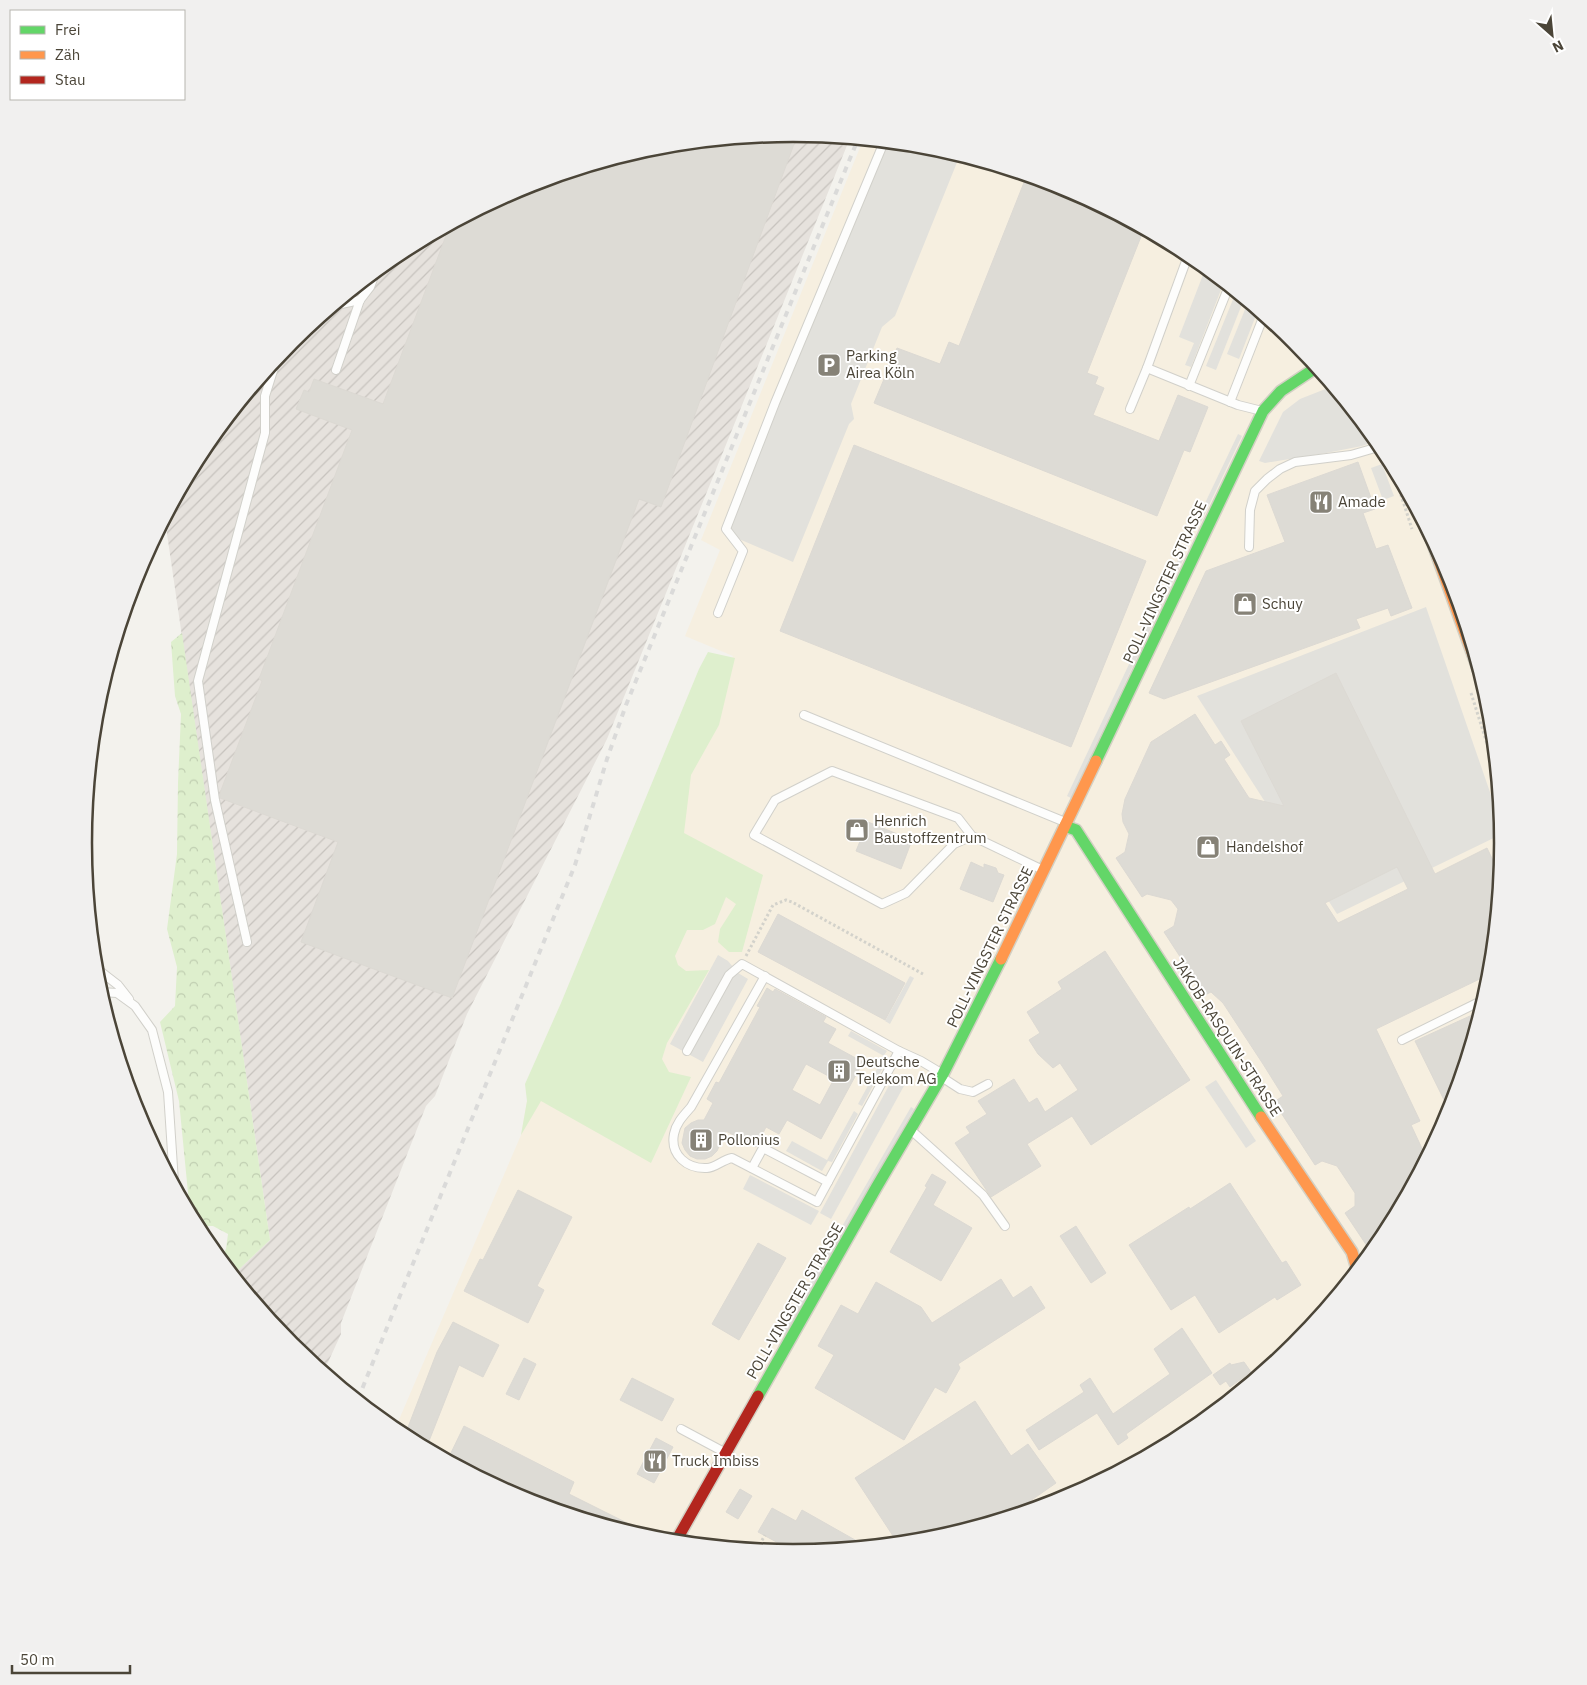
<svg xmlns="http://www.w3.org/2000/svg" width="1587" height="1685" font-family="'IBM Plex Sans',sans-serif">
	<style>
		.commercial { fill: #f6efe0 }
		.industrial { fill: url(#industrial-furrows) }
		.green { fill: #deefcd }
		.forest { fill: url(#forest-crowns) }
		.parking { fill: #e2e1dc }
		.building { fill: #dddbd5; stroke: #dcd9d3; fill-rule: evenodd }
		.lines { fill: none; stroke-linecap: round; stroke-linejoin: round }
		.lane-casing { stroke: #d1d0ca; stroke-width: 10 }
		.fast-casing { stroke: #d3d0c4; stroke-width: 14 }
		.slow-casing { stroke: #d3d0c4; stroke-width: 14 }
		.jam-casing { stroke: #d3d0c4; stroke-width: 14 }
		.path { stroke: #d3d2cb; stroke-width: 3; stroke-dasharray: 2.5 2.5; stroke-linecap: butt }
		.lane { stroke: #fdfdfc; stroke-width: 8 }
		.fast { stroke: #63d668; stroke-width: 11 }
		.slow { stroke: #ff974d; stroke-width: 11 }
		.jam { stroke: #b3261e; stroke-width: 11 }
		.rail { stroke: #dadad9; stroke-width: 4; stroke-dasharray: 6 6; stroke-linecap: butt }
		.labels { text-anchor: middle; stroke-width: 4; stroke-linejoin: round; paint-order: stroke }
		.poi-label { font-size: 15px; fill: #4b4538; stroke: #fff; text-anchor: start }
		.street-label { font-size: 15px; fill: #4b4538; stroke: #fff }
		.rim { fill: none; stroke: #4b4538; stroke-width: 2.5 }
	</style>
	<defs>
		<pattern id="industrial-furrows" width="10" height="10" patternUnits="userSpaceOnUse" patternTransform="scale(1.25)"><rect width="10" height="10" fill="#e6e2dd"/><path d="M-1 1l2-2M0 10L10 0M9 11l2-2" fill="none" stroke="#c7c3be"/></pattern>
		<pattern id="forest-crowns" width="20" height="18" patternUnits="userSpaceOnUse" patternTransform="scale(1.25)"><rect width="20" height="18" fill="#deefcd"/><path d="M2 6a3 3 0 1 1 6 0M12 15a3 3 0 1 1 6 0" fill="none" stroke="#c0ceb1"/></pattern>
	</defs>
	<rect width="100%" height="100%" fill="#f3f2ed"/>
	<path class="commercial" d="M863 140 932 146 1065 187 1188 253 1296 341 1384 448 1449 571 1490 704 1503 843 1490 981 1449 1114 1383 1237 1295 1345 1188 1433 1065 1498 932 1539 793 1552 655 1539 522 1498 395 1429 521 1135 527 1101 570 988 733 656 685 636 720 550 701 540Z"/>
	<path class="industrial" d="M794 133 850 138 607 739 467 1014 435 1096 426 1106 341 1323V1334L324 1371 291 1344 234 1274 270 1240 165 520 204 448 292 340 399 252 522 187 655 146Z"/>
	<path class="green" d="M708 652 735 658 719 725 691 775 684 833 763 875 742 952H729L718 942 720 929 736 904 726 897 715 924 703 930H687L675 956 678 965 686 971 709 970 667 1043 662 1059 669 1072 691 1077 651 1163 541 1101 521 1135 527 1101 525 1084 561 1003 699 669Z"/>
	<path class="forest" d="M182 633 270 1240 234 1274 220 1257 226 1249 228 1234 213 1226H197L190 1213 179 1101 160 1022 175 1006 177 967 167 929 177 854 178 783 181 714 175 696 171 642Z"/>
	<g class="parking">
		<path d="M885 142 932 146 960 155 895 316 882 327 851 404 854 419 849 424 793 562 725 533Z"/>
		<path d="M1206 267 1224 282 1191 367 1185 365 1194 343 1179 337Z"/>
		<path d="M1236 292 1244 299 1216 370 1206 366Z"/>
		<path d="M1248 302 1258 310 1239 359 1227 354Z"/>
		<path d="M1333 386 1370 431 1373 442 1362 446 1326 453 1265 463 1259 461 1283 412 1300 399Z"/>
		<path d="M1238 434 1242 436 1200 524 1196 522Z"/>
		<path d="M1382 464 1394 496 1383 500 1371 468Z"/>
		<path d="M1179 558 1183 560 1071 798 1067 796Z"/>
		<path d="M1426 607 1501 824 1502 834 1337 914 1197 696Z"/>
		<path d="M718 955 728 961 738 973 748 979 703 1062 670 1044Z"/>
		<path d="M910 976 914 978 890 1024 885 1021Z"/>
		<path d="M851 1031 887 1051 884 1055 888 1058 862 1106 858 1104 884 1056 848 1036Z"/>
		<path d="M893 1078 905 1084 831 1219 820 1213Z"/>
		<path d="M1216 1080 1256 1141 1246 1148 1205 1087Z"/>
		<path d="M911 1107 914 1109 785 1335 781 1332Z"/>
		<path d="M854 1111 858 1114 832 1162 828 1161 822 1171 786 1151 792 1141 827 1160Z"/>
		<path d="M750 1175 819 1211 811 1225 743 1189Z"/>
	</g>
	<g class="building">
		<path d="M794 133H798L661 507 639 499 452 998 301 942 338 842 220 798V793L262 681 259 679 352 430 296 409 304 390 309 392 314 379 383 404 450 225 522 187 655 146Z"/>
		<path d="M1027 175 1065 187 1144 229 1087 373 1098 377 1095 384 1104 388 1093 415 1159 441 1178 395 1208 407 1190 452 1184 450 1157 516 874 403 897 348 940 364 949 342 959 346Z"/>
		<path d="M854 445 1146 561 1071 747 780 631Z"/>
		<path d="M1358 462 1375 509 1363 513 1376 549 1388 545 1412 608 1391 616 1388 608 1356 619 1360 628 1164 699 1149 693 1206 571 1285 542 1267 495Z"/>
		<path d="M1336 673 1435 874 1487 848 1500 875 1490 974 1376 1029 1420 1121 1411 1125 1426 1157 1383 1237 1371 1252 1345 1213 1355 1206V1193L1337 1166 1322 1161 1315 1165 1274 1102 1283 1096 1263 1064 1223 1003 1211 992 1205 995 1164 932 1174 926 1178 909 1171 900 1147 894 1142 897 1116 858 1125 852 1129 834 1123 822 1122 814 1125 799 1151 742 1195 714 1215 745 1221 741 1230 755 1224 759 1249 798 1284 806 1241 721ZM1397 867 1408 889 1338 923 1325 903Z"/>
		<path d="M868 822 912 840 901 869 856 851Z"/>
		<path d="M971 862 984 868V864L996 868 998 873 1004 875 993 902 960 889Z"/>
		<path d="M778 914 905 983 885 1020 758 952Z"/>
		<path d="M1105 951 1190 1080 1091 1145 1072 1116 1027 1144 1041 1166 991 1197 955 1143 970 1133 966 1127 987 1114 978 1101 1014 1079 1029 1103 1037 1098 1045 1112 1078 1090 1060 1063 1053 1068 1038 1054 1029 1040 1040 1033 1027 1012 1062 989 1058 982Z"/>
		<path d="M767 988 773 992 775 989 826 1017 823 1022 836 1029 828 1043 863 1062 821 1139 787 1120 779 1134 766 1127 756 1147 726 1131 717 1151 712 1156 705 1159H697L690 1156 685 1150 682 1143 685 1128 691 1123 698 1120H704L713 1103 707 1099 716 1082 719 1083 760 1007 757 1006ZM806 1064 834 1079 820 1105 792 1090Z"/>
		<path d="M1481 1011 1469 1048 1450 1112 1415 1041Z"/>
		<path d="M932 1174 946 1182 933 1205 972 1228 941 1281 890 1252 927 1187 925 1186Z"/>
		<path d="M1230 1183 1282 1263 1286 1261 1301 1285 1277 1300 1275 1297 1219 1333 1195 1295 1171 1310 1129 1245 1189 1207 1190 1209Z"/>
		<path d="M518 1190 572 1217 537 1286 544 1290 528 1323 464 1291 480 1259 483 1260Z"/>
		<path d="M1076 1226 1106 1273 1091 1283 1060 1236Z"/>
		<path d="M758 1243 786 1258 739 1340 712 1324Z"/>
		<path d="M1001 1279 1013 1298 1031 1286 1045 1308 958 1364 960 1368 946 1393 935 1387 904 1440 815 1388 834 1355 818 1346 841 1305 858 1314 876 1282 921 1307 932 1323Z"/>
		<path d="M453 1322 499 1345 483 1377 459 1365 427 1446 405 1435 437 1352Z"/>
		<path d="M1182 1328 1212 1373 1126 1434 1128 1438 1118 1445 1097 1413 1039 1450 1026 1430 1084 1392 1080 1385 1090 1378 1113 1414 1170 1374 1154 1349Z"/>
		<path d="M524 1358 536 1364 519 1400 506 1394Z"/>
		<path d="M1244 1362 1251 1372 1230 1387 1226 1381 1220 1385 1213 1375 1230 1363 1231 1365Z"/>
		<path d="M632 1378 674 1399 662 1421 620 1400Z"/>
		<path d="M975 1401 1011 1456 1028 1444 1056 1483 1010 1515 932 1539 897 1542 855 1478Z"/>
		<path d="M464 1426 574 1482 569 1494 627 1523 625 1529 522 1498 448 1459Z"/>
		<path d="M656 1438 673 1447 654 1483 637 1474Z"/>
		<path d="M740 1489 752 1496 738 1519 726 1512Z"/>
		<path d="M772 1508 796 1521 802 1510 864 1545 793 1552 778 1551 782 1545 758 1532Z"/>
	</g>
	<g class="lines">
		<g class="lane-casing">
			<g id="lane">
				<path d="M331 308 341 304 360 300"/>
				<path d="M1147 368 1189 253"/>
				<path d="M336 370 360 300 370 287 376 271"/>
				<path d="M1189 386 1229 286"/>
				<path d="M1230 402 1264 315"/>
				<path d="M1130 409 1147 368 1238 405 1262 411"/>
				<path d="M1249 547 1250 510 1255 491 1267 479 1280 469 1295 462 1351 455 1382 446"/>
				<path d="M718 613 743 551 726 529 775 403 884 142"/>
				<path d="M804 715 1065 822"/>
				<path d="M972 836 958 818 832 771 775 800 754 835 882 904 906 893 954 844 972 836 1043 870"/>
				<path d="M247 942 215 800 198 681 265 433V396L277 358"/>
				<path d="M96 968 118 985 129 999"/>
				<path d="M765 976 691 1107C684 1115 676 1123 674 1134 670 1155 687 1169 707 1168 715 1168 722 1160 732 1158L817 1202 899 1051 921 1061 941 1073"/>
				<path d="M101 992 117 993 135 1006 152 1030 168 1092 174 1182"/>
				<path d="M1402 1040 1481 1001 1483 1002"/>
				<path d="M687 1051 729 975 742 964 899 1051"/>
				<path d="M943 1078 960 1089 973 1092 988 1084"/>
				<path d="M912 1131 983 1195 1005 1226"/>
				<path d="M752 1168 763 1148 828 1182"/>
				<path d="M681 1429 724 1452"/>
			</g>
		</g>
		<g class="fast-casing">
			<g id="fast">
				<path d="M1096 761 1263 411 1281 391 1317 367"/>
				<path d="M1065 826 1076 830 1261 1117"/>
				<path d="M758 1396 876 1188 943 1074 1001 959"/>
			</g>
		</g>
		<g class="slow-casing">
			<g id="slow">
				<path d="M1429 533 1482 680"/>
				<path d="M1001 959 1096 761"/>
				<path d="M1261 1117 1352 1252 1357 1269"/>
			</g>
		</g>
		<g class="jam-casing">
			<path id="jam" d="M676 1541 758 1396"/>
		</g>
		<g class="path">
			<path d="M1390 461 1412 529"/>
			<path d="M1471 693 1497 775"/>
			<path d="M746 956 773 905 786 900 792 902 923 974"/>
			<path d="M757 1549 765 1535"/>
		</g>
		<use href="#lane" class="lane"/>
		<use href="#fast" class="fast"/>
		<use href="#slow" class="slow"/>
		<use href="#jam" class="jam"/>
		<path class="rail" d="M358 1399 575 865 607 759 626 705 858 139"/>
	</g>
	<defs>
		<g id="parking-square" transform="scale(1.25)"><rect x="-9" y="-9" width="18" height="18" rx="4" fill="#868277" stroke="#fff"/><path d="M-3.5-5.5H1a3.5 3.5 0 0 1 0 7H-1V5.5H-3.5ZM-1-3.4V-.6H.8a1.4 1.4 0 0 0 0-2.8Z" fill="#fff"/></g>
		<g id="restaurant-square" transform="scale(1.25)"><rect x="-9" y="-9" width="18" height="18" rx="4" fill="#868277" stroke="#fff"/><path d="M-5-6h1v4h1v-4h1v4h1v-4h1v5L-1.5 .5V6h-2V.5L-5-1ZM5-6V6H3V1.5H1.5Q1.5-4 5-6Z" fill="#fff"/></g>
		<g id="shop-square" transform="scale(1.25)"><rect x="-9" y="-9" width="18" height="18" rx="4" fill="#868277" stroke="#fff"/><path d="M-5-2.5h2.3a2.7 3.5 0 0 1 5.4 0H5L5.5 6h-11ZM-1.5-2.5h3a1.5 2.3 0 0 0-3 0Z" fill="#fff"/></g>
		<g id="building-square" transform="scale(1.25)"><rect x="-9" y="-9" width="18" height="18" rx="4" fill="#868277" stroke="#fff"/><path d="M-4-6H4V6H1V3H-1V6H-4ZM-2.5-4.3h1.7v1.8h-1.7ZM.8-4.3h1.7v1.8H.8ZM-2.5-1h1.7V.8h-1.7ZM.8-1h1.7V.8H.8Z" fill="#fff"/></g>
	</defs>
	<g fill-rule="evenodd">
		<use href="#parking-square" x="829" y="365"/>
		<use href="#restaurant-square" x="1321" y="502"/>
		<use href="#shop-square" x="1245" y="604"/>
		<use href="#shop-square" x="857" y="830"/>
		<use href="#shop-square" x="1208" y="847"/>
		<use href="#building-square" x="839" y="1071"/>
		<use href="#building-square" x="701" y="1140"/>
		<use href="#restaurant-square" x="655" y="1461"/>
	</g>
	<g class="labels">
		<g class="poi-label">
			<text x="846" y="361">Parking<tspan x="846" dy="17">Airea Köln</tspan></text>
			<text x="1338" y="507">Amade</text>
			<text x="1262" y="609">Schuy</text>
			<text x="874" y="826">Henrich<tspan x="874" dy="17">Baustoffzentrum</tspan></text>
			<text x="1226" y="852">Handelshof</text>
			<text x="856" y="1067">Deutsche<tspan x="856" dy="17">Telekom AG</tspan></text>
			<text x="718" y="1145">Pollonius</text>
			<text x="672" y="1466">Truck Imbiss</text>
		</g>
		<g class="street-label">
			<text transform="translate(1165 582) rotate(-65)" y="5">POLL-VINGSTER STRASSE</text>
			<text transform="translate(990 947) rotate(-64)" y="5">POLL-VINGSTER STRASSE</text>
			<text transform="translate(1227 1037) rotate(57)" y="5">JAKOB-RASQUIN-STRASSE</text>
			<text transform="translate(795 1301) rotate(-60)" y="5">POLL-VINGSTER STRASSE</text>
		</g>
	</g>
	<path d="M0 0H1587V1685H0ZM92 843a701 701 0 1 1 1402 0a701 701 0 1 1-1402 0Z" fill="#f1f0ef" fill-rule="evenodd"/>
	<path class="rim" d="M92 843a701 701 0 1 1 1402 0a701 701 0 1 1-1402 0Z"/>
	<rect x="10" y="10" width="175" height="90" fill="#ffffff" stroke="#b7b5af"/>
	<rect x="20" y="26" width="25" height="8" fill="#63d668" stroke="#b7b5af"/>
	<text x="55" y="35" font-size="15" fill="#4b4538">Frei</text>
	<rect x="20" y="51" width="25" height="8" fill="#ff974d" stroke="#b7b5af"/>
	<text x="55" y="60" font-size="15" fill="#4b4538">Zäh</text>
	<rect x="20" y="76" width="25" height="8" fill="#b3261e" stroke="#b7b5af"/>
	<text x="55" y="85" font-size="15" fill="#4b4538">Stau</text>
	<g transform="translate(1552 35) rotate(153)" stroke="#ffffff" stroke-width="4" paint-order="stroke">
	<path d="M0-4L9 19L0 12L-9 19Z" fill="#4b4538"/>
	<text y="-8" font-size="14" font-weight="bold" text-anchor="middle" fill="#4b4538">N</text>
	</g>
	<path d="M12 1665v8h118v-8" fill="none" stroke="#4b4538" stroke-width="2.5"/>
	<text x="20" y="1665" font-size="15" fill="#4b4538" stroke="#ffffff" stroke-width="4" paint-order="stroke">50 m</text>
</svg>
